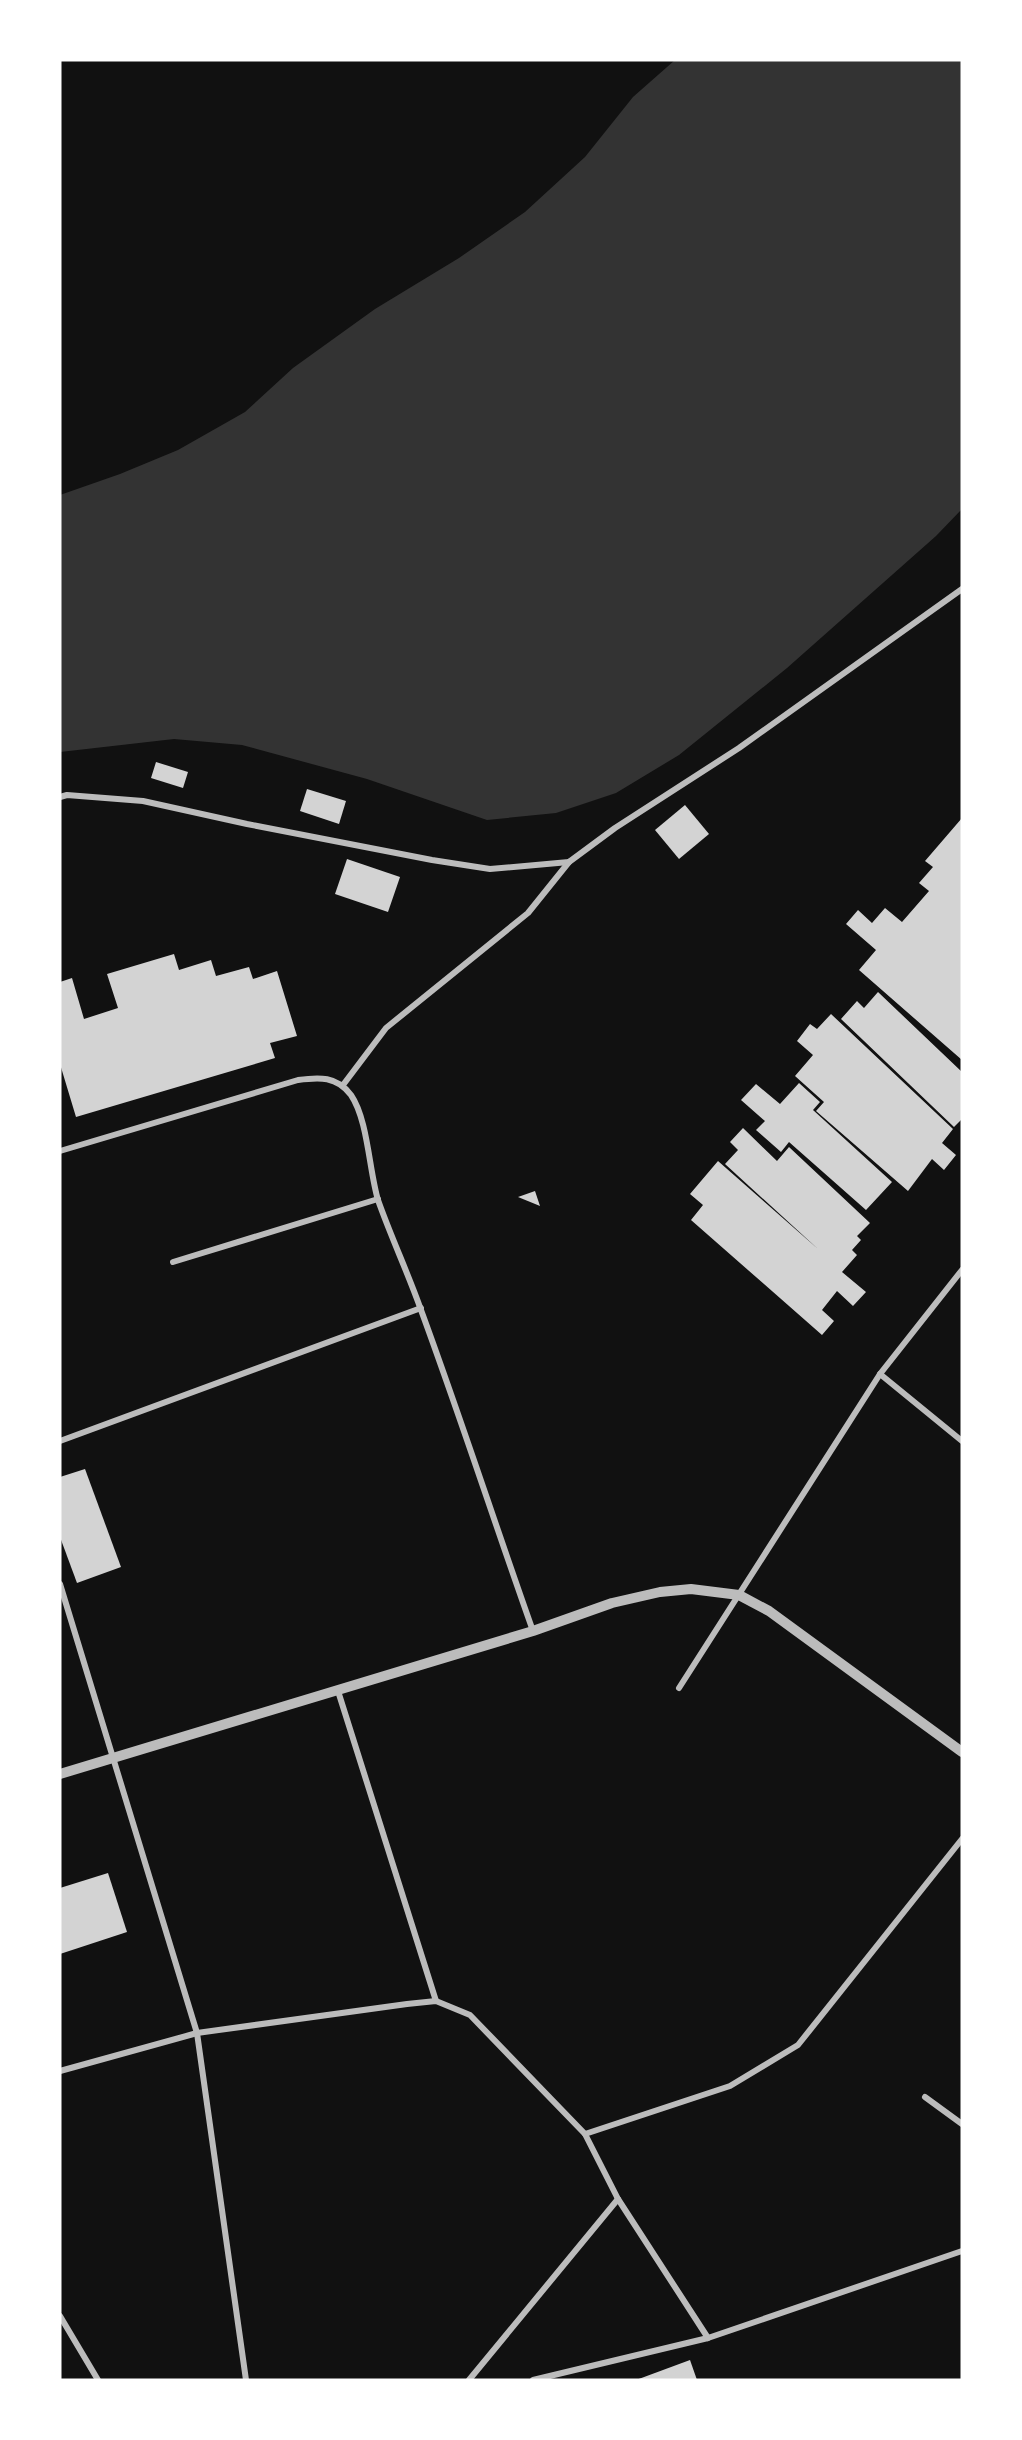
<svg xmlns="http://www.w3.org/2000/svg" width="1022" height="2440" font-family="'Varela Round',sans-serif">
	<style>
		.water { fill: #333 }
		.building { fill: #d3d3d3 }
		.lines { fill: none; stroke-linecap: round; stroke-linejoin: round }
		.minor { stroke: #bcbcbc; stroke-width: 6 }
		.tertiary { stroke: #bcbcbc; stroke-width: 10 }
	</style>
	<rect width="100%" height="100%" fill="#111"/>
	<path class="water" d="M675 60H962V509L936 536 787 668 679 755 616 793 556 813 487 820 367 779 242 745 174 739 60 752V495L120 474 178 450 245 412 293 368 375 309 459 258 525 212 585 157 633 97Z"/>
	<g class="building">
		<path d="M156 762 188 772 183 788 151 778Z"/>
		<path d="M307 789 346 801 339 824 300 811Z"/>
		<path d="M685 805 709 834 679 859 655 830Z"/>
		<path d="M962 818V1060L859 970 876 950 846 924 858 910 872 923 885 908 902 922 929 891 919 883 933 867 925 861Z"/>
		<path d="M347 859 400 877 388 912 335 894Z"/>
		<path d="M174 954 179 970 211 960 216 976 249 967 253 979 277 971 297 1036 270 1043 275 1058 76 1117 60 1064V982L72 978 84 1019 118 1008 107 974Z"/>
		<path d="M878 992 962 1072V1119L954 1127 841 1019 857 1001 864 1008Z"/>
		<path d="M831 1014 953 1129 942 1143 956 1155 944 1170 932 1159 908 1191 816 1111 824 1102 795 1076 813 1055 797 1041 810 1024 817 1029Z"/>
		<path d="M799 1083 820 1102 813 1110 892 1182 866 1210 789 1142 781 1152 756 1130 765 1121 741 1100 756 1084 780 1104Z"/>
		<path d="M743 1128 777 1161 789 1147 870 1223 857 1236 861 1240 852 1250 857 1255 842 1272 866 1292 853 1306 837 1291 822 1310 834 1321 822 1335 691 1220 703 1205 690 1194 718 1161 818 1249 725 1164 738 1150 730 1142Z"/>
		<path d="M535 1191 540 1206 518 1197Z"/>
		<path d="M85 1469 121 1567 77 1583 60 1537V1477Z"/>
		<path d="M108 1873 127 1932 60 1954V1888Z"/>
		<path d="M690 2360 697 2380H636Z"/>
	</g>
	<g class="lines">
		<g class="minor">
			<path d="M60 797 67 795 143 801 247 824 432 860 490 869 569 862 615 828 739 748 962 589"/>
			<path d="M343 1085 386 1028 528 913 569 862"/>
			<path d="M60 1151 298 1080C319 1077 337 1076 351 1095 368 1120 369 1170 378 1200 391 1237 408 1273 421 1310 460 1416 495 1524 533 1631"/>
			<path d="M173 1262 378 1199"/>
			<path d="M880 1374 962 1441"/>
			<path d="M60 1441 421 1308"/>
			<path d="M60 1584 197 2033 246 2380"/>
			<path d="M679 1688 880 1374 962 1270"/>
			<path d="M338 1691 436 2001"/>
			<path d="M60 2071 197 2033 407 2004 436 2001 470 2015 585 2134 618 2199 708 2338"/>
			<path d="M925 2097 962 2124"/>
			<path d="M585 2134 730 2086 798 2045 962 1839"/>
			<path d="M60 2316 98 2380"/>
			<path d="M469 2380 618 2199"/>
			<path d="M533 2380 708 2338 962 2251"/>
		</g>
		<path class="tertiary" d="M60 1774 533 1631 612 1603 660 1592 691 1589 739 1595 769 1611 962 1752"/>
	</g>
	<rect width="1022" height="2440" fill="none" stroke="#ffffff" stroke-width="123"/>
</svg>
